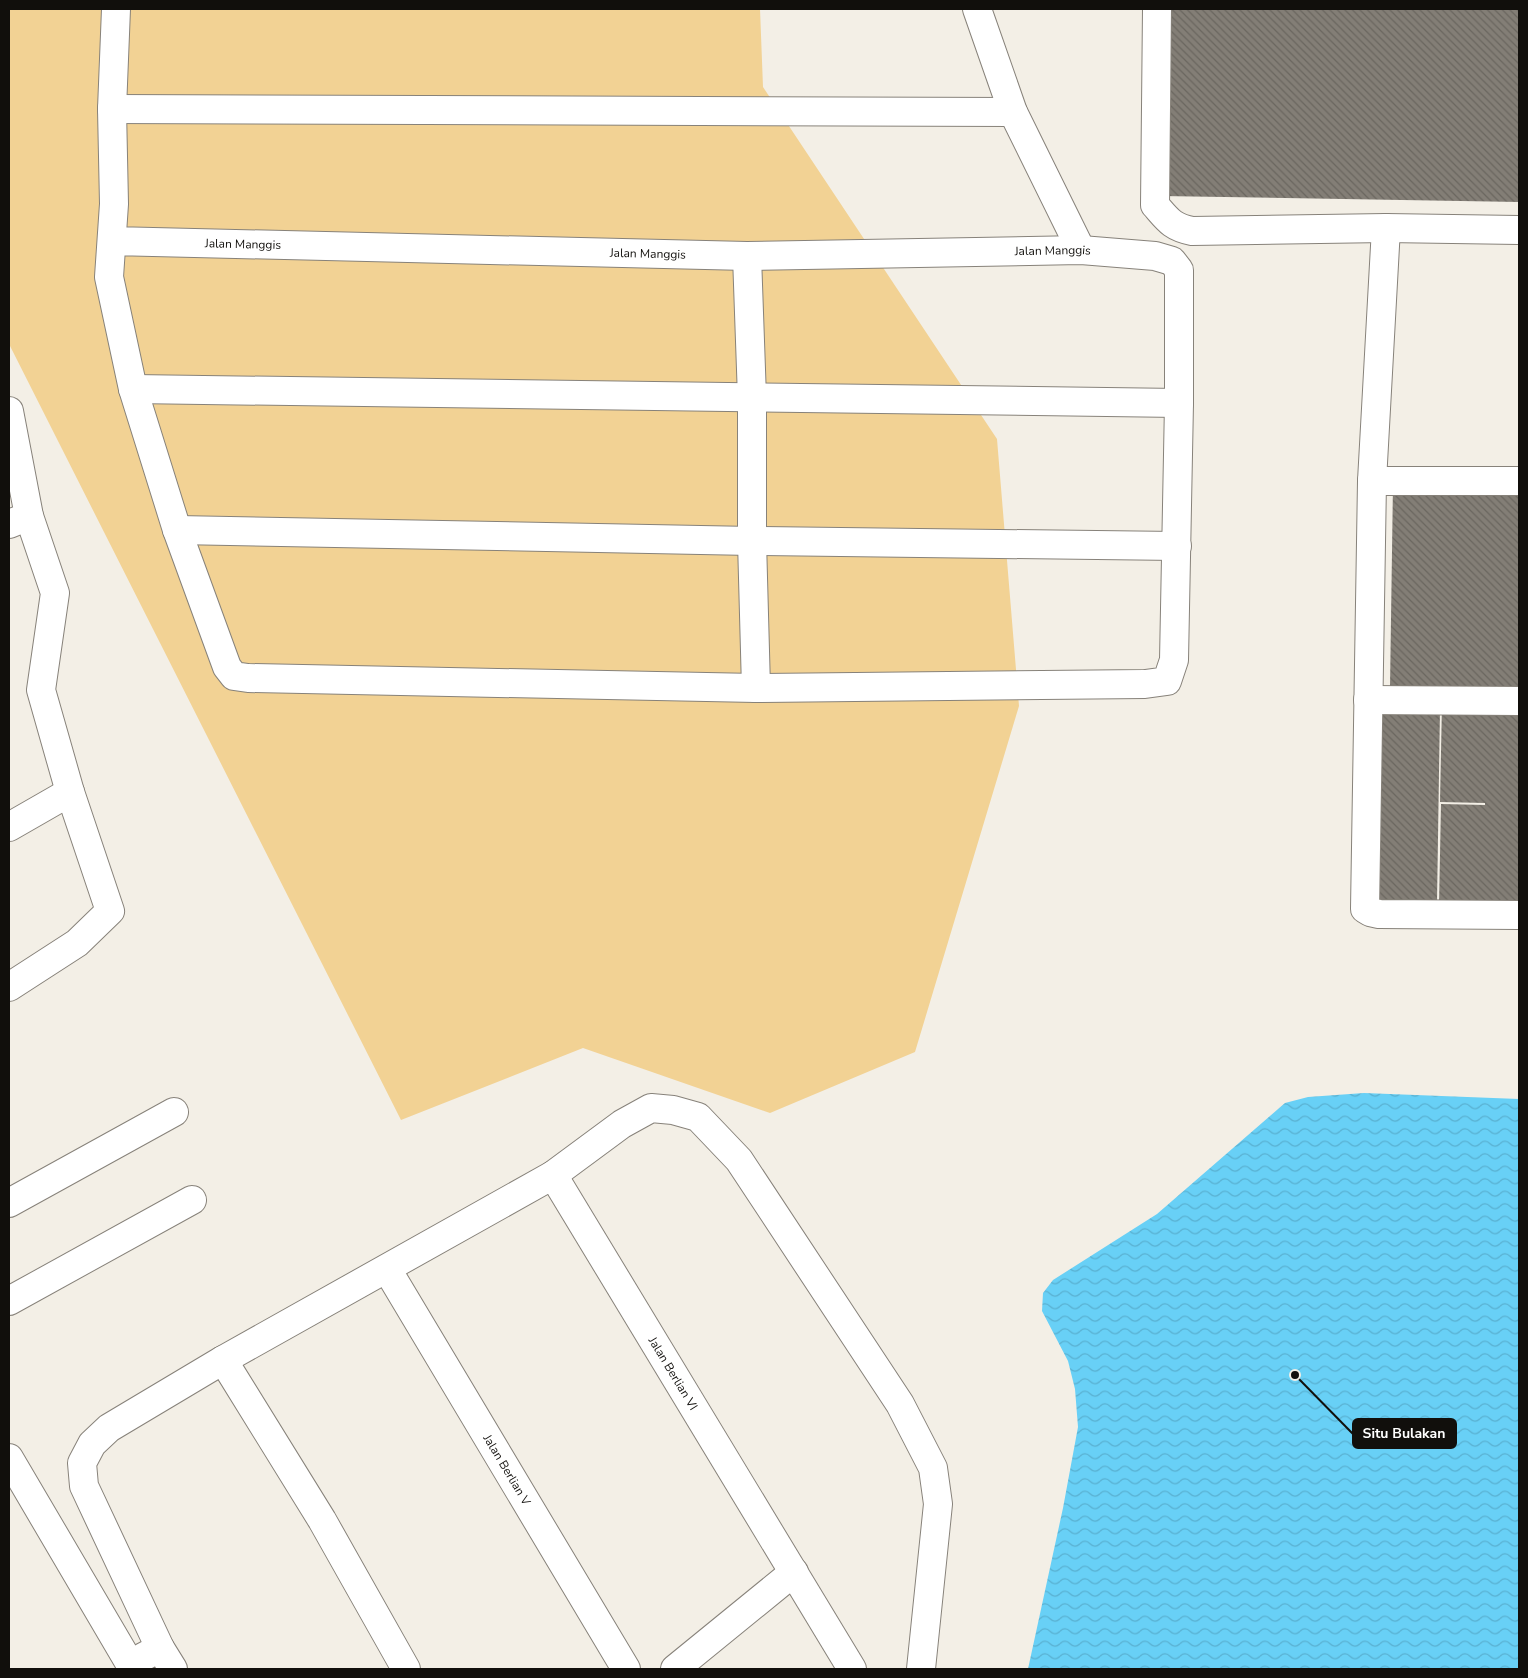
<svg xmlns="http://www.w3.org/2000/svg" width="1528" height="1678" font-family="'Nunito Sans',sans-serif">
	<style>
		.grass { fill: #f2d294 }
		.water { fill: url(#water-waves) }
		.building { fill: url(#building-back-hatch) }
		.lines { fill: none; stroke-linecap: round; stroke-linejoin: round }
		.minor-casing { stroke: #87827a; stroke-width: 30 }
		.minor { stroke: #fff; stroke-width: 28 }
		.labels { text-anchor: middle; stroke-width: 4; stroke-linejoin: round; paint-order: stroke }
		.street-label { font-size: 12px; fill: #110f0c; stroke: #f3efe6 }
		.leader { fill: none; stroke: #110f0c; stroke-width: 2 }
		.callout-dot { fill: #110f0c; stroke: #f3efe6; stroke-width: 2 }
		.callout { fill: #110f0c; stroke: #110f0c; stroke-width: 2 }
		.callout-label { font-size: 14px; text-anchor: middle; font-weight: bold; fill: #fff }
	</style>
	<defs>
		<pattern id="water-waves" width="16" height="10" patternUnits="userSpaceOnUse" patternTransform="scale(1.25)"><rect width="16" height="10" fill="#68d0f6"/><path d="M0 5q4-4 8 0t8 0" fill="none" stroke="#59b1d2"/></pattern>
		<pattern id="building-back-hatch" width="6" height="6" patternUnits="userSpaceOnUse" patternTransform="scale(1.25)"><rect width="6" height="6" fill="#837e76"/><path d="M-1 5l2 2M0 0l6 6M5-1l2 2" fill="none" stroke="#6a665f"/></pattern>
	</defs>
	<rect width="100%" height="100%" fill="#f3efe6"/>
	<path class="grass" d="M9 9H760L763 87 997 439 1019 706 915 1052 770 1113 583 1048 401 1120 9 344Z"/>
	<path class="water" d="M1364 1093 1519 1099V1669H1028L1063 1508 1078 1427 1075 1389 1068 1361 1042 1311 1043 1293 1053 1280 1157 1214 1285 1103 1308 1097Z"/>
	<g class="building">
		<path d="M1164 9H1519V202L1161 196Z"/>
		<path d="M1393 484 1519 486V690L1390 688Z"/>
		<path d="M1442 703 1519 704V907L1439 905 1441 804 1485 805V803L1440 802Z"/>
		<path d="M1373 707 1440 708 1437 902 1370 900Z"/>
	</g>
	<g class="lines">
		<g class="minor-casing">
			<g id="minor">
				<path d="M977 9 1013 112 1081 250"/>
				<path d="M1157 9 1155 205C1168 220 1172 227 1192 231L1386 228 1519 230"/>
				<path d="M112 109 1013 112"/>
				<path d="M1386 228 1372 481 1365 909 1370 912 1379 914 1519 915"/>
				<path id="s1" d="M112 241 747 256 1081 250 1155 256 1172 261 1179 270V403L1174 660 1167 681 1145 684 756 688 248 678 234 676 227 667 177 530 133 389 109 277 114 204 112 109 116 9"/>
				<path d="M747 256 752 398V541L756 688"/>
				<path d="M133 389 1179 403"/>
				<path d="M9 411 29 516 9 524"/>
				<path d="M1372 481H1519"/>
				<path d="M177 530 752 541 1177 546"/>
				<path d="M1368 700 1519 701"/>
				<path d="M9 827 70 792"/>
				<path d="M9 987 77 943 110 911 70 792 41 690 55 593 29 516"/>
				<path id="s2" d="M553 1175 852 1669"/>
				<path d="M9 1203 174 1112"/>
				<path id="s3" d="M387 1269 626 1669"/>
				<path d="M9 1301 192 1200"/>
				<path d="M223 1360 322 1520 406 1669"/>
				<path d="M9 1458 130 1664"/>
				<path d="M160 1648 84 1486 82 1463 92 1444 109 1428 223 1360 553 1175 622 1124 651 1108 673 1110 698 1117 739 1160 900 1404 933 1468 938 1504 921 1669"/>
				<path d="M143 1657 160 1648 173 1669"/>
				<path d="M675 1669 794 1572"/>
			</g>
		</g>
		<use href="#minor" class="minor"/>
	</g>
	<g class="labels">
		<g class="street-label">
			<text dy="4" stroke="none"><textPath href="#s1" startOffset="131">Jalan Manggis</textPath></text>
			<text dy="4" stroke="none"><textPath href="#s1" startOffset="941">Jalan Manggis</textPath></text>
			<text dy="4" stroke="none"><textPath href="#s1" startOffset="536">Jalan Manggis</textPath></text>
			<text dy="4" stroke="none"><textPath href="#s2" startOffset="232">Jalan Berlian VI</textPath></text>
			<text dy="4" stroke="none"><textPath href="#s3" startOffset="234">Jalan Berlian V</textPath></text>
		</g>
	</g>
	<path class="leader" d="M1295 1375L1353 1434"/>
	<circle class="callout-dot" cx="1295" cy="1375" r="5"/>
	<rect class="callout" x="1353" y="1419" width="103" height="29" rx="5"/>
	<g class="callout-label">
		<text x="1404" y="1438">Situ Bulakan</text>
	</g>
	<rect width="1528" height="1678" fill="none" stroke="#110f0c" stroke-width="20"/>
</svg>
